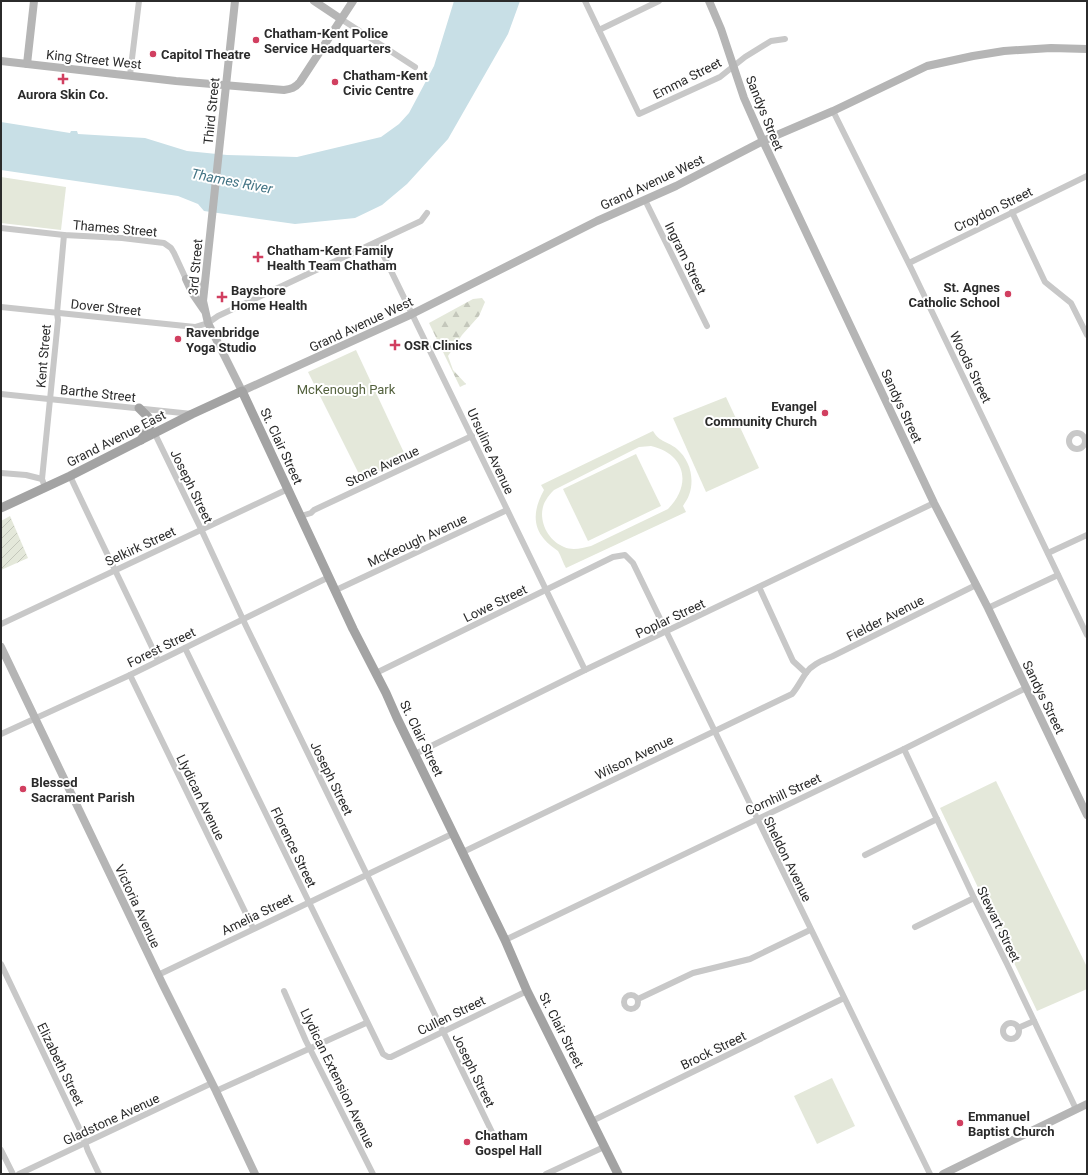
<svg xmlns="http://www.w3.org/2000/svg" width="1088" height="1175" font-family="Roboto,sans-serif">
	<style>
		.green { fill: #e4e8da; fill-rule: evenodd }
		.forest { fill: url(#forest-firs) }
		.garden { fill: url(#garden-furrows) }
		.water { fill: #c8dfe6 }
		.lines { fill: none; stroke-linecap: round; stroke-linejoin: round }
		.street { stroke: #c8c8c8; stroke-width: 6 }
		.secondary { stroke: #b5b5b5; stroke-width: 8 }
		.primary { stroke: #a3a3a3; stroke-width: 9 }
		.poi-dot { fill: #d13f60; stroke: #fff; stroke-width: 1.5 }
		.labels { text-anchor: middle; stroke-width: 4; stroke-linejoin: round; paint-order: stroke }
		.poi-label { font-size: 13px; font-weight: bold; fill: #2b2b2b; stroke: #fff; text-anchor: start }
		.street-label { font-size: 13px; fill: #2b2b2b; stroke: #fff }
		.park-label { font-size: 13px; fill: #54623e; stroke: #fff }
		.water-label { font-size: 14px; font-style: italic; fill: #437484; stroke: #fff }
	</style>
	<defs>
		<pattern id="forest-firs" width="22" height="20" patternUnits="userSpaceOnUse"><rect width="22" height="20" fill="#e4e8da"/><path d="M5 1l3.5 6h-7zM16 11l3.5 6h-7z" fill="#c4c7bb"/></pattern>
		<pattern id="garden-furrows" width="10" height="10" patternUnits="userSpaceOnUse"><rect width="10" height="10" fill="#e4e8da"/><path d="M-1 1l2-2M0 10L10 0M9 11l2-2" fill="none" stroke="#c4c7bb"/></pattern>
	</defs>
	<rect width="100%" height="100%" fill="#fff"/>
	<g class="green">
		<path d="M1 177 66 187 61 230 1 223Z"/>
		<path d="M356 350 406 457 362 480 308 372Z"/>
		<path d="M726 397 759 468 706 492 673 418Z"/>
		<path d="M653 431C660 443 668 441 677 449 690 460 695 479 689 495 688 499 685 502 683 506L686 512 566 568C563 563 561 556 558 551 553 547 548 544 544 539 531 524 535 506 544 490L541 485ZM651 446C686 454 692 485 668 509L591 546C582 548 573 551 564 547 546 540 536 516 546 500 548 496 551 493 554 490L639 447Z"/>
		<path d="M636 454 661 506 588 541 563 489Z"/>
		<path d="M996 781 1087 967V989L1037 1011 940 808Z"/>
		<path d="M832 1078 855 1126 817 1144 794 1096Z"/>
	</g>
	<path class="forest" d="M482 298 485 302 479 316 462 335 448 356 453 370 466 384 460 387 429 323 473 299Z"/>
	<path class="garden" d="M10 516 28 558 1 570V521Z"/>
	<path class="water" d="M454 1H520L508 34 448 139 407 184 382 205 355 218 295 224 204 211 198 204 178 196 1 170V122L70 133 71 131H77L78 134 145 138 187 151 227 155 297 157 381 137 399 124 409 113 434 66Z"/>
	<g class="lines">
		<g class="street">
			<path d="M585 1 639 114 720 77 745 57 771 41 785 39"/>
			<path d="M341 19 415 67"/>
			<path d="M599 30 659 1"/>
			<path d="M130 75 139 1"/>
			<path d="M833 111 911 268 1087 635"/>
			<path d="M645 200 707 326"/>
			<path d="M1012 212 1045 282 1071 303 1087 335"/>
			<path d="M1 228 64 235 122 238 164 243 171 248 174 253 186 279 192 283 204 284"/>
			<path d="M377 242 585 670"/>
			<path d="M909 263 1087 176"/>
			<path d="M1 307 195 327 208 323 218 316 421 221 427 213"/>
			<path d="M1 394 192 414"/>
			<circle cx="1077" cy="441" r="8"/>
			<path d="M155 434 201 529 246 626 492 1132"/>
			<path d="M1 473 26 475 42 479"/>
			<path d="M70 476C99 538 129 598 158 660"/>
			<path d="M45 487 42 479 58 320 57 313 64 235"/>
			<path d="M301 516 311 513 314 510 472 436"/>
			<path d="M1048 553 1087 535"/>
			<path d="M759 587 793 661 806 673"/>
			<path d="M336 590 507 510"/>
			<path d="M988 608 1058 575"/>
			<path d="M1 624 288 489"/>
			<path d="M185 648 383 1054 388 1057H391L527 991"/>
			<path d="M376 673 613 557 625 555 633 563 930 1174"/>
			<path d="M130 675 253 928"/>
			<path d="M1 734 130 675 329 577"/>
			<path d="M904 749 974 898 1007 964 1076 1109"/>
			<path d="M415 754 585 670 934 503"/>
			<path d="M463 852 792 694C798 687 801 680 806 673 813 663 825 660 835 655L976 585"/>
			<path d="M865 855 937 819"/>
			<path d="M915 927 974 898"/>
			<path d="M505 940 904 749 1026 688"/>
			<path d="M1 964 82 1134 88 1151 99 1174"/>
			<path d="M158 975 454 833"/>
			<path d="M284 991 306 1041 373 1174"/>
			<circle cx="631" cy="1002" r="7"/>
			<path d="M638 999 693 973 750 959 810 930"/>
			<circle cx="1011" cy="1031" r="8"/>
			<path d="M1018 1028 1034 1021"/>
			<path d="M216 1091 366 1023"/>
			<path d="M592 1121 844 998"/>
			<path d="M1 1150 13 1174"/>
			<path d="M19 1174 212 1083"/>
			<path d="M546 1174 604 1147"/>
		</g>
		<g class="secondary">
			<path d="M235 1 203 301 208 323 242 391 412 314 597 221 676 186 763 141 833 111 927 66 973 56 1004 51 1051 48 1087 49"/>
			<path d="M314 1 341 19"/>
			<path d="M709 1 721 29 744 98 763 141 934 503 988 608 1087 815"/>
			<path d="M1 61 176 81 284 90C291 89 295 88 300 82L353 1"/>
			<path d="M27 64 34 1"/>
			<path d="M186 279 193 294 204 310"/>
			<path d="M1 647 163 985 216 1091 255 1174"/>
			<path d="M943 1174 1087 1104"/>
		</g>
		<g class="primary">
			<path d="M139 408 148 417 150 426 141 440"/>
			<path d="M1 508 70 476 192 414 242 391 353 629 386 693 397 718 505 940 527 991 618 1174"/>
		</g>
	</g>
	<g class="poi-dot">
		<circle cx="256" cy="40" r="4"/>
		<circle cx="153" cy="54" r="4"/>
		<path d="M61 73h4v4h4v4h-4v4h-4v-4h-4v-4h4z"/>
		<circle cx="335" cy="82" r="4"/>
		<path d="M256 251h4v4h4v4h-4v4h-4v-4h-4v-4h4z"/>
		<circle cx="1008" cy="294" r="4"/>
		<path d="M220 291h4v4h4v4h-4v4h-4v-4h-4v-4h4z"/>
		<circle cx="178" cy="339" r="4"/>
		<path d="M393 339h4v4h4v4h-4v4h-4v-4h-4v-4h4z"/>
		<circle cx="825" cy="413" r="4"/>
		<circle cx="23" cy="789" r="4"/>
		<circle cx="960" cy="1123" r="4"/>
		<circle cx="467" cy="1142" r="4"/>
	</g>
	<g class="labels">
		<g class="poi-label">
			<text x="264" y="38">Chatham-Kent Police<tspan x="264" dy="15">Service Headquarters</tspan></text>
			<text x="161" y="59">Capitol Theatre</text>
			<text x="343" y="80">Chatham-Kent<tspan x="343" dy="15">Civic Centre</tspan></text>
			<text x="63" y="99" text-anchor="middle">Aurora Skin Co.</text>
			<text x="267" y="255">Chatham-Kent Family<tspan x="267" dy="15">Health Team Chatham</tspan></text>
			<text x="1000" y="292" text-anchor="end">St. Agnes<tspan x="1000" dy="15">Catholic School</tspan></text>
			<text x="231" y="295">Bayshore<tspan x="231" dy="15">Home Health</tspan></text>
			<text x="186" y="337">Ravenbridge<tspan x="186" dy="15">Yoga Studio</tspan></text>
			<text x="404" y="350">OSR Clinics</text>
			<text x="817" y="411" text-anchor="end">Evangel<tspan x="817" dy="15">Community Church</tspan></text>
			<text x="31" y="787">Blessed<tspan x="31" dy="15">Sacrament Parish</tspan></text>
			<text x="968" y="1121">Emmanuel<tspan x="968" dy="15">Baptist Church</tspan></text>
			<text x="475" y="1140">Chatham<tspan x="475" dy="15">Gospel Hall</tspan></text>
		</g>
		<g class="street-label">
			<text transform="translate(94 59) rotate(6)" y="5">King Street West</text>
			<text transform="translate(687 78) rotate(-27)" y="5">Emma Street</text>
			<text transform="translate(211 111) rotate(-84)" y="5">Third Street</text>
			<text transform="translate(765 113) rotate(68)" y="5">Sandys Street</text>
			<text transform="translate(652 182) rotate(-25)" y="5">Grand Avenue West</text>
			<text transform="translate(993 209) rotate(-26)" y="5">Croydon Street</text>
			<text transform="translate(115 228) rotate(5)" y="5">Thames Street</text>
			<text transform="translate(686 258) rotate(64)" y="5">Ingram Street</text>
			<text transform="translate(195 267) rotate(-85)" y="5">3rd Street</text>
			<text transform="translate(106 307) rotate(6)" y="5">Dover Street</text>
			<text transform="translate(361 324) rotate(-25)" y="5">Grand Avenue West</text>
			<text transform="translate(43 356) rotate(-85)" y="5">Kent Street</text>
			<text transform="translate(971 367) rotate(64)" y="5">Woods Street</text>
			<text transform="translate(98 393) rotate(6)" y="5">Barthe Street</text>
			<text transform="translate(902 406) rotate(65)" y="5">Sandys Street</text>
			<text transform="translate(116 438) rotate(-27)" y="5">Grand Avenue East</text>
			<text transform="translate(282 446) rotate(65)" y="5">St. Clair Street</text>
			<text transform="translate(491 451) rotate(65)" y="5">Ursuline Avenue</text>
			<text transform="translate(382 466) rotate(-25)" y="5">Stone Avenue</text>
			<text transform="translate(192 486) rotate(64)" y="5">Joseph Street</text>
			<text transform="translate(417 540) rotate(-25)" y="5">McKeough Avenue</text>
			<text transform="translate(140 546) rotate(-25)" y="5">Selkirk Street</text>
			<text transform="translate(495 603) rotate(-26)" y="5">Lowe Street</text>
			<text transform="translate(670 618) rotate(-25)" y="5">Poplar Street</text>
			<text transform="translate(885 618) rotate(-27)" y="5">Fielder Avenue</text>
			<text transform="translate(161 647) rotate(-26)" y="5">Forest Street</text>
			<text transform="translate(1044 697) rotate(64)" y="5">Sandys Street</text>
			<text transform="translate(422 738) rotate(64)" y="5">St. Clair Street</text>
			<text transform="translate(634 757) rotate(-26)" y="5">Wilson Avenue</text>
			<text transform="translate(332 778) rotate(64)" y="5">Joseph Street</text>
			<text transform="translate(783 794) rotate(-25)" y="5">Cornhill Street</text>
			<text transform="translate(201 797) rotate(64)" y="5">Llydican Avenue</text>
			<text transform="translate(294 847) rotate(64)" y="5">Florence Street</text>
			<text transform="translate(788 859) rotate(64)" y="5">Sheldon Avenue</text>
			<text transform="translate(138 906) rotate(65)" y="5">Victoria Avenue</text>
			<text transform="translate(257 914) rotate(-26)" y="5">Amelia Street</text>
			<text transform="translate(999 924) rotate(64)" y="5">Stewart Street</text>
			<text transform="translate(451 1015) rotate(-26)" y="5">Cullen Street</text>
			<text transform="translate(562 1030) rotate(63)" y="5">St. Clair Street</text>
			<text transform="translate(713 1050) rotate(-26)" y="5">Brock Street</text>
			<text transform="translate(61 1064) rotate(64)" y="5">Elizabeth Street</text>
			<text transform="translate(474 1070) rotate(64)" y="5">Joseph Street</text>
			<text transform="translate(338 1078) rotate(64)" y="5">Llydican Extension Avenue</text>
			<text transform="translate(111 1119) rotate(-25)" y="5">Gladstone Avenue</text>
		</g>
		<g class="park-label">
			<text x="346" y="394">McKenough Park</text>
		</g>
		<g class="water-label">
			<text transform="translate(232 181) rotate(11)" y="5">Thames River</text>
		</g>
	</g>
	<rect width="1088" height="1175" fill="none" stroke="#2b2b2b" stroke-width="4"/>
</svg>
